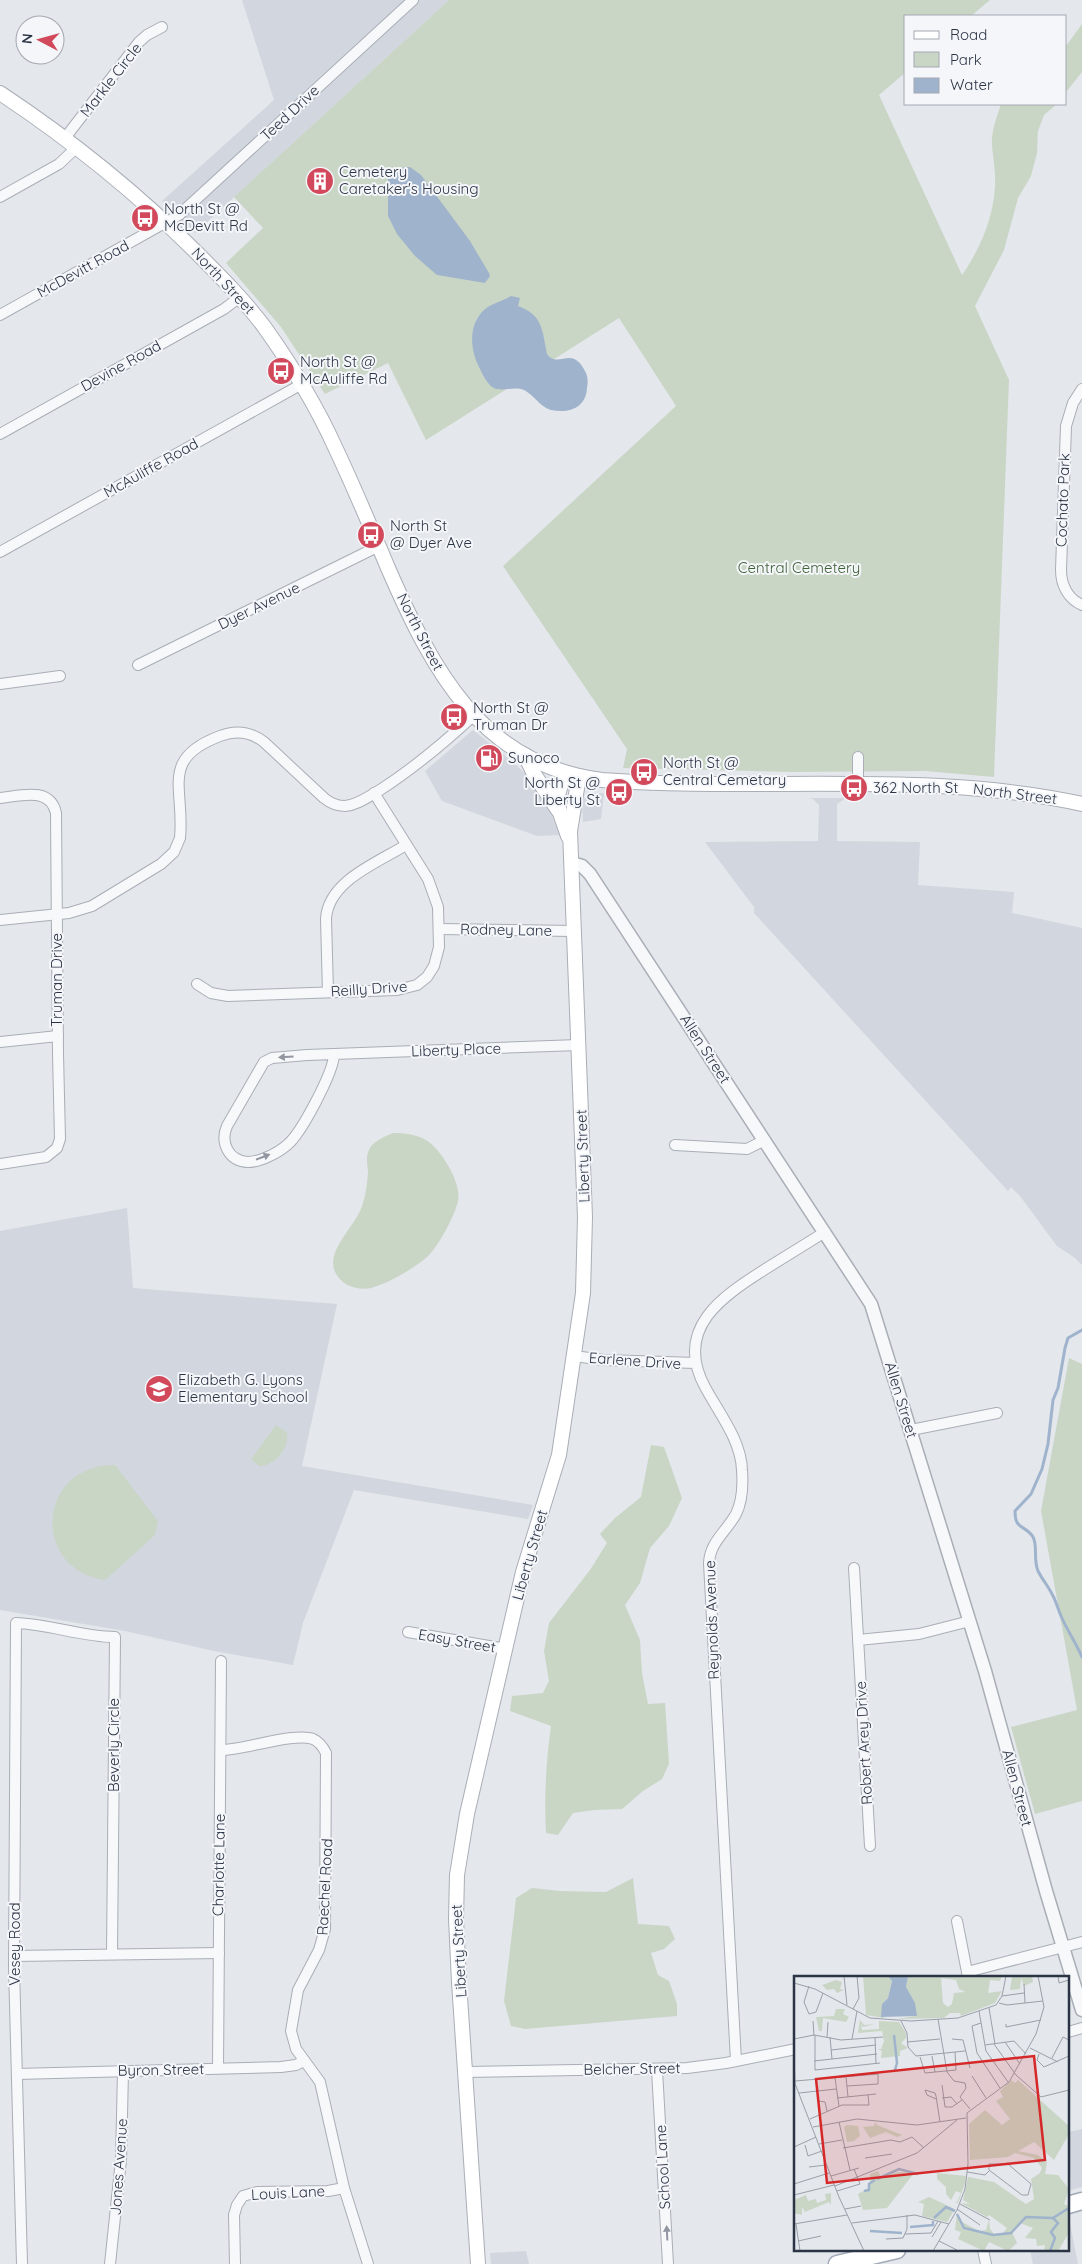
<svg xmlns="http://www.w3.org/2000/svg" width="1082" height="2264" font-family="Quicksand,sans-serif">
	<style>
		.built { fill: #d2d6de }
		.green { fill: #c9d6c5 }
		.water { fill: #9fb4cc }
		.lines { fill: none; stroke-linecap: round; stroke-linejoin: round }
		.stream { stroke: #9fb4cc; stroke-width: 3 }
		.minor-casing { stroke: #a9aeb7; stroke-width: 12 }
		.tertiary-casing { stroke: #a9aeb7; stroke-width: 15 }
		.secondary-casing { stroke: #a9aeb7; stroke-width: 16 }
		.primary-casing { stroke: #a3abb8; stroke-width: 19 }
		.minor { stroke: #f7f8fa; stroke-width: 10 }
		.tertiary { stroke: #f7f8fa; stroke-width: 12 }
		.secondary { stroke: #fff; stroke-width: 14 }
		.primary { stroke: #fff; stroke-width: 16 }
		.oneway { fill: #9196a0 }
		.labels { text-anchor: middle; stroke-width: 4; stroke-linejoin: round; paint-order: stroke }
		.street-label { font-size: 15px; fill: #2b3445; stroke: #f4f6f9 }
		.poi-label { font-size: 15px; fill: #2b3445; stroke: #f4f6f9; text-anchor: start }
		.park-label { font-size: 15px; fill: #3f6138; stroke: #f4f6f9 }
		.inset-river { fill: none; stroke: #9fb4cc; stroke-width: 2.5 }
		.inset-road { fill: none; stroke: #9a9fa9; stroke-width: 1 }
		.view { fill: #d62828; fill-opacity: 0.15; stroke: #d62828; stroke-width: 2.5 }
		.inset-edge { fill: none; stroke: #2b3445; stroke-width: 2.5 }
	</style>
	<rect width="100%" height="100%" fill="#e4e7ec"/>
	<g class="built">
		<path d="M242 0H449L195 233 162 201 274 100Z"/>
		<path d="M473 730 514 763 530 779 550 809 559 835 537 836 442 801 425 771Z"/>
		<path d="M593 793H604L601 819 583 822 582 802 586 796Z"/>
		<path d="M809 798H846L837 804V841L920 842 918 885 1014 892 1012 913 1082 928V1265L1075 1258 1057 1246 1020 1196 1011 1187 1008 1191 754 913V907L705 842 818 841 819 805 813 799Z"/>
		<path d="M127 1208 133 1288 337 1304 302 1466 533 1505 528 1519 354 1490 303 1623 293 1665 214 1651 125 1631 0 1610V1231Z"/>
		<path d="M1082 2129V2187L1068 2191V2132Z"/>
		<path d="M1069 2218 1078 2264H1033L1030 2250H1068Z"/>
		<path d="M526 2251 529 2264H491L490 2253Z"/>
	</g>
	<g class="green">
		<path d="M449 0H990L971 16H906V72L879 95 962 275C980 249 993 219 995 187 996 172 993 159 992 145 991 131 997 117 1001 104H1057L1044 115 1038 131 1037 153 1031 176 1018 198 1004 250 975 306 1009 380 994 777 925 771 792 772 623 768 627 749 503 566 676 406 619 318 426 440 388 363 325 394 281 327 226 263 263 228 234 197Z"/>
		<path d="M1082 24V72L1066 92V46Z"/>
		<path d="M393 1133C404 1133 416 1134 426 1140 441 1149 462 1183 458 1201 455 1215 440 1243 430 1254 419 1266 387 1284 371 1288 362 1290 350 1288 343 1282 315 1258 355 1229 362 1206 366 1195 367 1184 368 1173 368 1165 365 1158 369 1150 373 1141 384 1137 393 1133Z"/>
		<path d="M1069 1358 1082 1364V1801L1035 1814 1011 1727 1077 1710 1041 1511Z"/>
		<path d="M276 1425 287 1433C290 1448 274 1466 259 1466L251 1459Z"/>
		<path d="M651 1445 664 1447 682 1498 669 1526 650 1548 640 1583 625 1605 640 1640 642 1673 648 1704 665 1703 669 1764 662 1779 643 1791 622 1809 594 1810 573 1813 558 1835 546 1833C544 1797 546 1762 551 1726L510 1711 512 1696 543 1693 549 1681 544 1651 549 1623 590 1570 607 1543 600 1534 615 1518 641 1497Z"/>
		<path d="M115 1465 158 1521 155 1535 105 1580C29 1569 38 1464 115 1465Z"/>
		<path d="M633 1878 638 1924 669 1926 675 1939 664 1949 651 1953 658 1975 669 1981 677 2004V2016L525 2029 511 2026 504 2001 516 1898 532 1888 560 1891 606 1892Z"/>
	</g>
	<g class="water">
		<path d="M404 167H410L421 175 470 241 489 273 490 276 485 283 437 275 415 256 397 234 388 216V177Z"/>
		<path d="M511 296 520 298 518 306C543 315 542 330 547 354 559 370 572 343 586 373 588 378 588 383 587 388 586 407 570 414 551 410 540 407 534 395 524 390 514 386 502 392 494 388 487 385 482 373 479 367 470 349 468 325 484 310 491 304 503 301 511 296Z"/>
	</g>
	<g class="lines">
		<path class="stream" d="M1082 1330 1068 1338 1065 1348 1058 1388 1053 1400 1048 1444 1042 1469 1031 1494 1015 1511C1015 1531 1025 1524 1033 1537 1038 1546 1033 1559 1038 1571 1042 1579 1048 1586 1052 1594 1056 1601 1058 1609 1061 1616 1067 1630 1076 1643 1082 1657"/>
		<g class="minor-casing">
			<g id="minor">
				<path d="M65 138 139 42 147 35 162 27"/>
				<path d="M0 197 59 164 77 147"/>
				<path d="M0 315 179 215 413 0"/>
				<path d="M1082 389 1073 403 1066 426 1061 570C1061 585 1068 599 1082 605"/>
				<path d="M0 434 224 309 240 297"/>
				<path d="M0 552 302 384"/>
				<path d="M138 665 379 546"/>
				<path d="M0 684 60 676"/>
				<path d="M858 757V785"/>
				<path d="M0 798C20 796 50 786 56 813L58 1054 60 1139 57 1148 46 1157 0 1164"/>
				<path d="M0 920 69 913 92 906 161 864 174 852 180 838C185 788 159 759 220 736 236 730 251 732 264 742L324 798C330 803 337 806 345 806 358 805 369 796 380 790 414 768 444 743 474 715"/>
				<path d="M439 929 574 931"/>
				<path d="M197 984 211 993 228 996 397 990 417 985 427 977 434 966 439 947 438 907 428 879 374 793"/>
				<path d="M328 992 326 919C328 881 377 863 406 845"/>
				<path d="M0 1042 58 1036"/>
				<path d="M334 1055C333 1073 301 1134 287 1145 278 1153 260 1162 248 1162 228 1161 220 1142 227 1126L264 1062 272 1058 307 1055 579 1045"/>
				<path d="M675 1145 747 1149 765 1140"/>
				<path d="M574 1356 604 1360 696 1363"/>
				<path d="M911 1430 997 1413"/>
				<path d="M854 1568 870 1846"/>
				<path d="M408 1632 506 1649"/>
				<path d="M858 1640 919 1634 970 1621"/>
				<path d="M221 1750C244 1750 295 1732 313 1739 320 1742 323 1747 326 1753L325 1929 319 1950 298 1990 291 2031 296 2049 320 2082 344 2188 368 2264"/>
				<path d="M957 1921 968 1977"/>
				<path d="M14 1956 219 1953"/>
				<path d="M967 1972 1082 1942"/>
				<path d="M1068 2032 1082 2028"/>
				<path d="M736 2061 709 1563C710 1542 726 1532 736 1514 742 1502 743 1484 742 1470 741 1440 719 1413 705 1387 673 1328 723 1296 767 1268 786 1256 806 1244 825 1232"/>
				<path d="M218 2068 221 1661"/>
				<path d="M657 2070 668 2264"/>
				<path d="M465 2072 687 2068 726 2063 796 2049"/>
				<path d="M17 2074 281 2067 296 2065 304 2061"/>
				<path d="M983 2250 986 2264"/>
				<path d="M22 2264 14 1968 16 1623C50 1624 81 1637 115 1637L112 1954"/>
				<path d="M110 2264 121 2160 123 2071"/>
				<path d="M235 2264 234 2215 237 2205 243 2196 257 2192 328 2191 344 2188"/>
			</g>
		</g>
		<g class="tertiary-casing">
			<path id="tertiary" d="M572 863 582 866 590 874 871 1304 985 1671 1046 1891 1082 2010"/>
		</g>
		<g class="secondary-casing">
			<g id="secondary">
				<path d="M0 93C71 140 138 194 198 254 222 278 245 301 265 328 292 366 316 405 335 447 354 487 371 528 388 568 432 669 481 765 602 780 760 792 928 770 1082 804"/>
				<path d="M525 755 534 774 558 810"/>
				<path d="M567 773C551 800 559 809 568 836"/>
				<path d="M478 2264 459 1982 456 1919 457 1875 467 1814 523 1572 559 1455 583 1293 585 1217 570 831 579 776"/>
			</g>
		</g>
		<g class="primary-casing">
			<g id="primary">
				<path d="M1068 2205 1082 2201"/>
				<path d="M837 2264 897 2250"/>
			</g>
		</g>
		<use href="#minor" class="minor"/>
		<use href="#tertiary" class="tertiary"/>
		<use href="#secondary" class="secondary"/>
		<use href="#primary" class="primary"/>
	</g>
	<defs><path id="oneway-solid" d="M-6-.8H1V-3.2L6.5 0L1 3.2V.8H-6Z" transform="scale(1.25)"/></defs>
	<g class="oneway">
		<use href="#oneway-solid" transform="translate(286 1057) rotate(176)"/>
		<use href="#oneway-solid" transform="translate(263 1157) rotate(-21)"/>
		<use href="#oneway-solid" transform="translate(667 2233) rotate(-93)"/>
	</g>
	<defs>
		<g id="building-disc" transform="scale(1.4375)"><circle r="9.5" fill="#d1495b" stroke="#f4f6f9"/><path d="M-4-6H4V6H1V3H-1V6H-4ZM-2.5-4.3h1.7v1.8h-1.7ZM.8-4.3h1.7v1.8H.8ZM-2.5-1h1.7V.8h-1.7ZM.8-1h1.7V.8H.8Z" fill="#fff"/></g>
		<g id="bus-disc" transform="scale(1.4375)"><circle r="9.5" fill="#d1495b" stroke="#f4f6f9"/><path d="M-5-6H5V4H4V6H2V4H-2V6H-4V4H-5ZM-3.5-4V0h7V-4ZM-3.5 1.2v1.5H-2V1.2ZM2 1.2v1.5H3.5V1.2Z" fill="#fff"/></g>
		<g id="fuel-disc" transform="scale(1.4375)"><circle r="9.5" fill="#d1495b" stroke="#f4f6f9"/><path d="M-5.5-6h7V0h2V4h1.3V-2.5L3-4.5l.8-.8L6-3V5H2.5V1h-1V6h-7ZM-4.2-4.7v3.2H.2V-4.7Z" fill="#fff"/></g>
		<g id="school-disc" transform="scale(1.4375)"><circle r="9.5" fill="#d1495b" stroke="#f4f6f9"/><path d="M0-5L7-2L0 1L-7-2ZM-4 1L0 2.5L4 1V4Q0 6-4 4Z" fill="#fff"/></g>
	</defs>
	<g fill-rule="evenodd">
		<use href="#building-disc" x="320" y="181"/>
		<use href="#bus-disc" x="145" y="218"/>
		<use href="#bus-disc" x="281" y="371"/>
		<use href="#bus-disc" x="371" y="535"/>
		<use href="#bus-disc" x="454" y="717"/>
		<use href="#fuel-disc" x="489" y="758"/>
		<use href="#bus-disc" x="644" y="772"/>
		<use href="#bus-disc" x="854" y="788"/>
		<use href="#bus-disc" x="619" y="792"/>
		<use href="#school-disc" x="159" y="1389"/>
	</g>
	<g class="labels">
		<g class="street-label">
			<text transform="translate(111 80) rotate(-52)" y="5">Markle Circle</text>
			<text transform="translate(290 113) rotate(-43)" y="5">Teed Drive</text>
			<text transform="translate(83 269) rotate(-29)" y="5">McDevitt Road</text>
			<text transform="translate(223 281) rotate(47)" y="5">North Street</text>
			<text transform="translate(121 366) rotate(-29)" y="5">Devine Road</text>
			<text transform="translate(151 468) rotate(-29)" y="5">McAuliffe Road</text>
			<text transform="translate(1063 500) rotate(-88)" y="5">Cochato Park</text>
			<text transform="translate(259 606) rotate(-26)" y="5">Dyer Avenue</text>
			<text transform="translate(420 632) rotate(63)" y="5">North Street</text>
			<text transform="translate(1015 794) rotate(7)" y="5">North Street</text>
			<text transform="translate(506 930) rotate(1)" y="5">Rodney Lane</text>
			<text transform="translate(57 980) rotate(-90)" y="5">Truman Drive</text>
			<text transform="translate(369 989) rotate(-4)" y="5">Reilly Drive</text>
			<text transform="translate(705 1049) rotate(57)" y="5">Allen Street</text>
			<text transform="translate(456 1050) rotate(-2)" y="5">Liberty Place</text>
			<text transform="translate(583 1156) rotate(-92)" y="5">Liberty Street</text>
			<text transform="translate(635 1361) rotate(4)" y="5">Earlene Drive</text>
			<text transform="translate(901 1400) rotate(73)" y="5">Allen Street</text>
			<text transform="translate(530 1555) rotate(-74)" y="5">Liberty Street</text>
			<text transform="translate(712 1620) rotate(-92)" y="5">Reynolds Avenue</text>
			<text transform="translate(457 1641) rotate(10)" y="5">Easy Street</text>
			<text transform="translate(864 1743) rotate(-93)" y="5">Robert Arey Drive</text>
			<text transform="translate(114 1745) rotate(-90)" y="5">Beverly Circle</text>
			<text transform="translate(1017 1788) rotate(75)" y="5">Allen Street</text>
			<text transform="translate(219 1865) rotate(-89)" y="5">Charlotte Lane</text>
			<text transform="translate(325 1887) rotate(-87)" y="5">Raechel Road</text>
			<text transform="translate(15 1944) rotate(-90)" y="5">Vesey Road</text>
			<text transform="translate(459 1951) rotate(-93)" y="5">Liberty Street</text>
			<text transform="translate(632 2069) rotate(-1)" y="5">Belcher Street</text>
			<text transform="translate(161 2070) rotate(-1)" y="5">Byron Street</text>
			<text transform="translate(119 2167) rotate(-86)" y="5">Jones Avenue</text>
			<text transform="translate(663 2167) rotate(-93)" y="5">School Lane</text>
			<text transform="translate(288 2193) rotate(-3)" y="5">Louis Lane</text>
		</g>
		<g class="poi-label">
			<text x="339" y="177">Cemetery<tspan x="339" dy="17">Caretaker's Housing</tspan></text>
			<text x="164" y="214">North St @<tspan x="164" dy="17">McDevitt Rd</tspan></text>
			<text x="300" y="367">North St @<tspan x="300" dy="17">McAuliffe Rd</tspan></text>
			<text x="390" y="531">North St<tspan x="390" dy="17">@ Dyer Ave</tspan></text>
			<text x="473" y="713">North St @<tspan x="473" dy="17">Truman Dr</tspan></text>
			<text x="508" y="763">Sunoco</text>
			<text x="663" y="768">North St @<tspan x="663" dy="17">Central Cemetary</tspan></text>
			<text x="600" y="788" text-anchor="end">North St @<tspan x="600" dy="17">Liberty St</tspan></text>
			<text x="873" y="793">362 North St</text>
			<text x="178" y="1385">Elizabeth G. Lyons<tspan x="178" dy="17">Elementary School</tspan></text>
		</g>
		<g class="park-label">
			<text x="799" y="573">Central Cemetery</text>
		</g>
	</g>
	<g transform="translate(794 1976)">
		<rect width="275" height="275" fill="#e4e7ec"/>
		<path d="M69 0H94L98 4 94 22 88 28 90 42 72 39ZM113 0H208L206 5 196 4 194 17 208 15 201 27 167 40 166 37H156L150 42 103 43 122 40 112 13ZM147 2 162 4 165 13 171 16 160 17 158 28 154 31 149 27ZM238 0 239 6 230 10 227 2 226 13 216 14 218 1ZM42 4 48 6 46 13 50 14 43 17 40 13 33 14 28 9ZM42 33H51L49 38 55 41 52 46 29 42 28 55H25L22 41 40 40ZM66 44 70 49 81 48 69 51 67 48 68 54 85 53V45L105 46 112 57V62L107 67 114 72 106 75V80L87 82 88 75 84 73H87L90 65 88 55 64 57ZM217 104 221 107 224 104 275 150V158L260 184 240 166 224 175 244 179 253 186 251 198 264 199 275 213 270 228 275 230V257L264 275H250L251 269 243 270 242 263 231 262 239 252 226 247 218 256 223 267 214 275 195 266 190 275 164 263 167 256 161 254 163 237 168 246 185 255 192 254 195 244 196 253 200 258 209 257 213 252 195 239 193 241 167 227 176 228 169 224 174 201 200 206 232 228 240 223 237 203 246 197 248 192 240 182 221 177 214 181 176 184 175 148 191 134 208 149 216 143 202 125 209 121 206 115ZM81 146 83 149 108 159 103 161 92 156 76 162 69 151 80 150ZM53 149 64 150 66 160 60 165 53 166 50 151ZM84 195 87 201 105 196 120 197 93 232 69 234 64 218 76 211V198ZM143 197 172 200 171 207 164 227 160 226H163L167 217 162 215 157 224 152 218V211L143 203ZM37 217V229L35 226 11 236 8 231V239L0 237V224L12 219 14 225 22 223 23 227 32 224 31 218ZM135 221 161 233 153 246 128 240 130 228 124 226Z" fill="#c9d6c5" fill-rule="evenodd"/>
		<path d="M94 0H114L112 11 121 27 123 40 87 41 88 28 94 22 98 5Z" fill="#9fb4cc"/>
		<path class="inset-river" d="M100 59 103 87 101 94M83 203 105 193 124 198M70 215 75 214V208L81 204M163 238 170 252 199 259 217 257 232 241 259 242M140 242 152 231 161 235M116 251 139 249V245M76 255 108 257M256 275 261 262 257 256 264 247 259 242 275 232"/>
		<path class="inset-road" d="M50 0 53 29M264 0 265 7 275 4M0 7 21 13 76 42 117 45 164 42 202 29 208 20 212 0M230 8 231 27M15 10 10 26 15 38 22 36 29 17M208 20 230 17M205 27 213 29 249 25M195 32 201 68M59 33 65 22 63 0M185 35 192 75 214 106M144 43 153 96 160 105 171 107 172 112 166 121 176 133M19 45 20 60M107 45 113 57 114 71 122 80 171 75M187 47 178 50 183 77 206 112M212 48V51L247 44M21 60V94L86 87M33 61 34 46M36 61 38 83M81 61 82 88M0 63 20 59 47 64 89 61M58 63 63 35M158 63 169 64 176 92M113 66 146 63M211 66 226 88M200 68 222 99 247 121 275 114M191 69 220 65 232 78M236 72 264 86M37 74 82 69M0 78 1 107M245 78 243 84 250 91 275 80M138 80 141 96M126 81 131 97 162 94 161 76M258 82 269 61 275 64M20 85 83 78M178 100 192 122M52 101 54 121M41 102 45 130M0 105 45 221 70 275M1 105 84 98V108L53 110M148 109 151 131H158L168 124M5 117 42 113M43 122 82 118M148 122 157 121 163 128M142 123 133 119 131 114 141 117 142 120 146 146M24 125 31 126 33 135M16 143 48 129H75L74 119M45 146 56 194M19 151 63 143 123 149 172 142M25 168 48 164M11 169 14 180 28 175M0 171 22 161M49 172 97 164 106 166 118 161 130 172M71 182 98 178M195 188H214L237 208 234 219H228L195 194ZM15 191 32 189M173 196 191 199 195 195M37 200 65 192M0 208 35 197M41 210 123 177 163 144M43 215 66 208 60 193M0 219 40 209M166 228 196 244M51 233 67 230M163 233 186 249M58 247 121 239 155 248M0 248 53 239M2 248 6 275M111 258 137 257 144 245M138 261 147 246M92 263 109 262 113 253V239M4 265 27 260M145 265 163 274M139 275 163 234 171 213 174 188 173 137 215 106 242 58 250 31 244 0"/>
		<path class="view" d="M240 80 251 184 33 207 22 103Z"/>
		<rect width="275" height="275" class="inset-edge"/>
	</g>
	<rect x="904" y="15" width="162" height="90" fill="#f4f6f9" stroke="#a4a8b1"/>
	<rect x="914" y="31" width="25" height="8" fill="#ffffff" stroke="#a4a8b1"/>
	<text x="950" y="40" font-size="15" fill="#2b3445">Road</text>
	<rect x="914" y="52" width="25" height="15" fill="#c9d6c5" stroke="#a4a8b1"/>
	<text x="950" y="65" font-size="15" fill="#2b3445">Park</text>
	<rect x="914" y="78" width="25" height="15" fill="#9fb4cc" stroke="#a4a8b1"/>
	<text x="950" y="90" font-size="15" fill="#2b3445">Water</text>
	<g transform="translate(40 40) rotate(276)"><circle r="24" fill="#f4f6f9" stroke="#a4a8b1"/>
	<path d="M0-4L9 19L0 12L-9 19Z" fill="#d1495b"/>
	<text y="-8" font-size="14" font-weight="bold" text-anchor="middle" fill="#2b3445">N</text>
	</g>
</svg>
